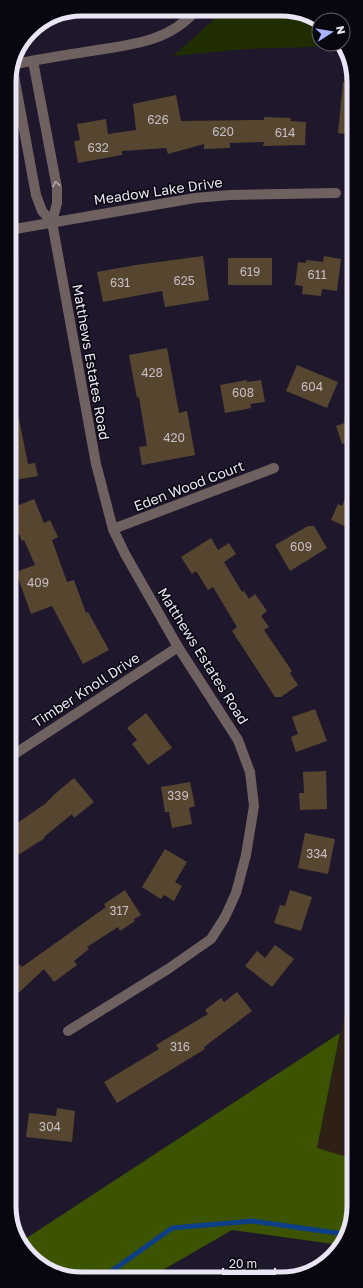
<svg xmlns="http://www.w3.org/2000/svg" width="363" height="1288" font-family="'Golos Text',sans-serif">
	<style>
		.education { fill: #2f2016 }
		.green { fill: #1f2d00 }
		.forest { fill: #3c5300 }
		.lines { fill: none; stroke-linecap: round; stroke-linejoin: round }
		.stream { stroke: #0e3e85; stroke-width: 5 }
		.building { fill: #564630 }
		.minor { stroke: #6f6160; stroke-width: 10 }
		.oneway { stroke: #b2aab1 }
		.labels { text-anchor: middle; stroke-width: 3; stroke-linejoin: round; paint-order: stroke }
		.number-label { font-size: 12px; fill: #c4bdc3 }
		.street-label { font-size: 14px; fill: #e9e5f4; stroke: #08060e }
		.rim { fill: none; stroke: #e9e5f4; stroke-width: 5 }
	</style>
	<rect width="100%" height="100%" fill="#1f182d"/>
	<path class="education" d="M354 969V1159L317 1149Z"/>
	<path class="green" d="M218 10H295L319 23V44H340L341 46 246 49 173 56 210 23Z"/>
	<path class="forest" d="M340 1033 317 1148 354 1159V1210L340 1245 232 1230 149 1278H68L30 1257 22 1241Z"/>
	<g class="lines">
		<path class="stream" d="M102 1278 172 1228 252 1221 344 1234"/>
	</g>
	<g class="building">
		<path d="M343 82H353V135L338 133Z"/>
		<path d="M176 95 181 121 264 120V117L291 118 290 121 306 122 305 145 263 146 264 142 230 143V148L204 149V144L168 154 166 148 122 151V155L78 163 74 141 80 140 77 124 106 119 108 134 136 130 133 104Z"/>
		<path d="M203 256 209 300 165 307 162 291 103 302 97 272 136 265Z"/>
		<path d="M324 256 341 259 337 291 322 289 321 296 302 294 303 286 295 285 298 262 306 263V260L323 262Z"/>
		<rect x="228" y="258" width="44" height="27"/>
		<path d="M167 348 179 413 187 411 195 455 142 465 139 447 147 446 139 397 137 398 129 355Z"/>
		<path d="M297 365 338 382 327 408 286 391Z"/>
		<path d="M247 380V382L261 380 265 402 250 404 251 408 225 413 220 385Z"/>
		<path d="M10 409H17L28 464 35 463 38 476 10 481Z"/>
		<path d="M353 420V441L342 444 336 426Z"/>
		<path d="M353 482V530L331 520 338 504 342 506Z"/>
		<path d="M34 499 44 523 50 520 58 537 52 540 67 582 74 580 86 613 88 612 109 650 83 664 52 606 31 614 16 572 35 565 24 540 22 541 19 534 15 536 10 524V518L15 516 12 508Z"/>
		<path d="M308 526H314L327 548 290 571 275 545Z"/>
		<path d="M211 538 218 550 229 543 236 554 224 562 242 592 244 591 249 599 255 594 267 611 261 616 269 627 264 630 292 671 290 673 298 685 281 697H275L232 631 237 627 213 587 208 590 196 571 192 574 181 557Z"/>
		<path d="M315 709 327 741 296 752 291 737 298 734 292 717Z"/>
		<path d="M146 713 172 748 148 765 132 744 137 740 127 728Z"/>
		<path d="M326 771 327 809 300 810 299 793H304L303 772Z"/>
		<path d="M74 778 94 802 74 818 72 814 44 837 45 838 10 860V828L45 804 56 793Z"/>
		<path d="M190 782 195 806 189 808 192 824 172 828 169 812H165L161 787Z"/>
		<path d="M305 833 335 839 328 874 298 868Z"/>
		<path d="M165 849 187 862 175 882 182 886 174 901 164 895 161 899 142 887Z"/>
		<path d="M125 890 141 915 134 919 135 921 120 931 118 927 87 947 89 949 74 961 77 965 54 982 44 969 10 1001V971L18 963 22 967 106 907 104 904Z"/>
		<path d="M290 890 312 897 301 931 274 923 280 905 285 906Z"/>
		<path d="M275 945 294 959 272 987 245 966 257 951 265 958Z"/>
		<path d="M237 992 252 1011 204 1047 205 1049 117 1103 104 1082 159 1049 156 1045 208 1014 205 1010 221 998 224 1002Z"/>
		<path d="M57 1108 75 1111 72 1142 26 1137 29 1113 56 1116Z"/>
	</g>
	<g class="lines">
		<g class="minor">
			<path d="M33 61 57 188V203L52 222 96 464 113 529 125 554 178 647 238 740 250 772 254 806 246 855 236 893 225 917 211 939 168 969 68 1031"/>
			<path d="M15 64C41 59 66 55 91 51 129 45 170 42 196 10"/>
			<path d="M13 70 36 195 42 211 52 222"/>
			<path d="M9 230 195 198 230 195 336 193"/>
			<path d="M113 529 274 468"/>
			<path d="M10 757 178 647"/>
		</g>
	</g>
	<defs><path id="oneway-chevron" d="M-2-3.5L2.5 0L-2 3.5" fill="none" stroke-width="1.6" stroke-linecap="round" stroke-linejoin="round"/></defs>
	<use class="oneway" href="#oneway-chevron" transform="translate(56 184) rotate(-99)"/>
	<g class="labels">
		<g class="number-label">
			<text x="158" y="124">626</text>
			<text x="223" y="136">620</text>
			<text x="285" y="137">614</text>
			<text x="98" y="152">632</text>
			<text x="250" y="276">619</text>
			<text x="317" y="279">611</text>
			<text x="184" y="285">625</text>
			<text x="120" y="287">631</text>
			<text x="152" y="377">428</text>
			<text x="312" y="391">604</text>
			<text x="243" y="397">608</text>
			<text x="174" y="442">420</text>
			<text x="301" y="551">609</text>
			<text x="38" y="587">409</text>
			<text x="178" y="800">339</text>
			<text x="317" y="858">334</text>
			<text x="119" y="915">317</text>
			<text x="180" y="1051">316</text>
			<text x="50" y="1131">304</text>
		</g>
		<g class="street-label">
			<text transform="translate(158 191) rotate(-8)" y="5">Meadow Lake Drive</text>
			<text transform="translate(91 362) rotate(80)" y="5">Matthews Estates Road</text>
			<text transform="translate(189 486) rotate(-21)" y="5">Eden Wood Court</text>
			<text transform="translate(203 656) rotate(58)" y="5">Matthews Estates Road</text>
			<text transform="translate(86 690) rotate(-33)" y="5">Timber Knoll Drive</text>
		</g>
	</g>
	<path d="M0 0H363V1288H0ZM82 16H281A66 66 0 0 1 347 82V1206A66 66 0 0 1 281 1272H82A66 66 0 0 1 16 1206V82A66 66 0 0 1 82 16Z" fill="#08060e" fill-rule="evenodd"/>
	<path class="rim" d="M82 16H281A66 66 0 0 1 347 82V1206A66 66 0 0 1 281 1272H82A66 66 0 0 1 16 1206V82A66 66 0 0 1 82 16Z"/>
	<g transform="translate(331 32) rotate(78)"><circle r="19" fill="#08060e" stroke="#625f6a"/>
	<path d="M0-3L7 15L0 10L-7 15Z" fill="#a9b0fc"/>
	<text y="-6" font-size="11" font-weight="bold" text-anchor="middle" fill="#e9e5f4">N</text>
	</g>
	<path d="M223 1268v6h52v-6" fill="none" stroke="#e9e5f4" stroke-width="2"/>
	<text x="229" y="1268" font-size="12" fill="#e9e5f4" stroke="#08060e" stroke-width="3" paint-order="stroke">20 m</text>
</svg>
